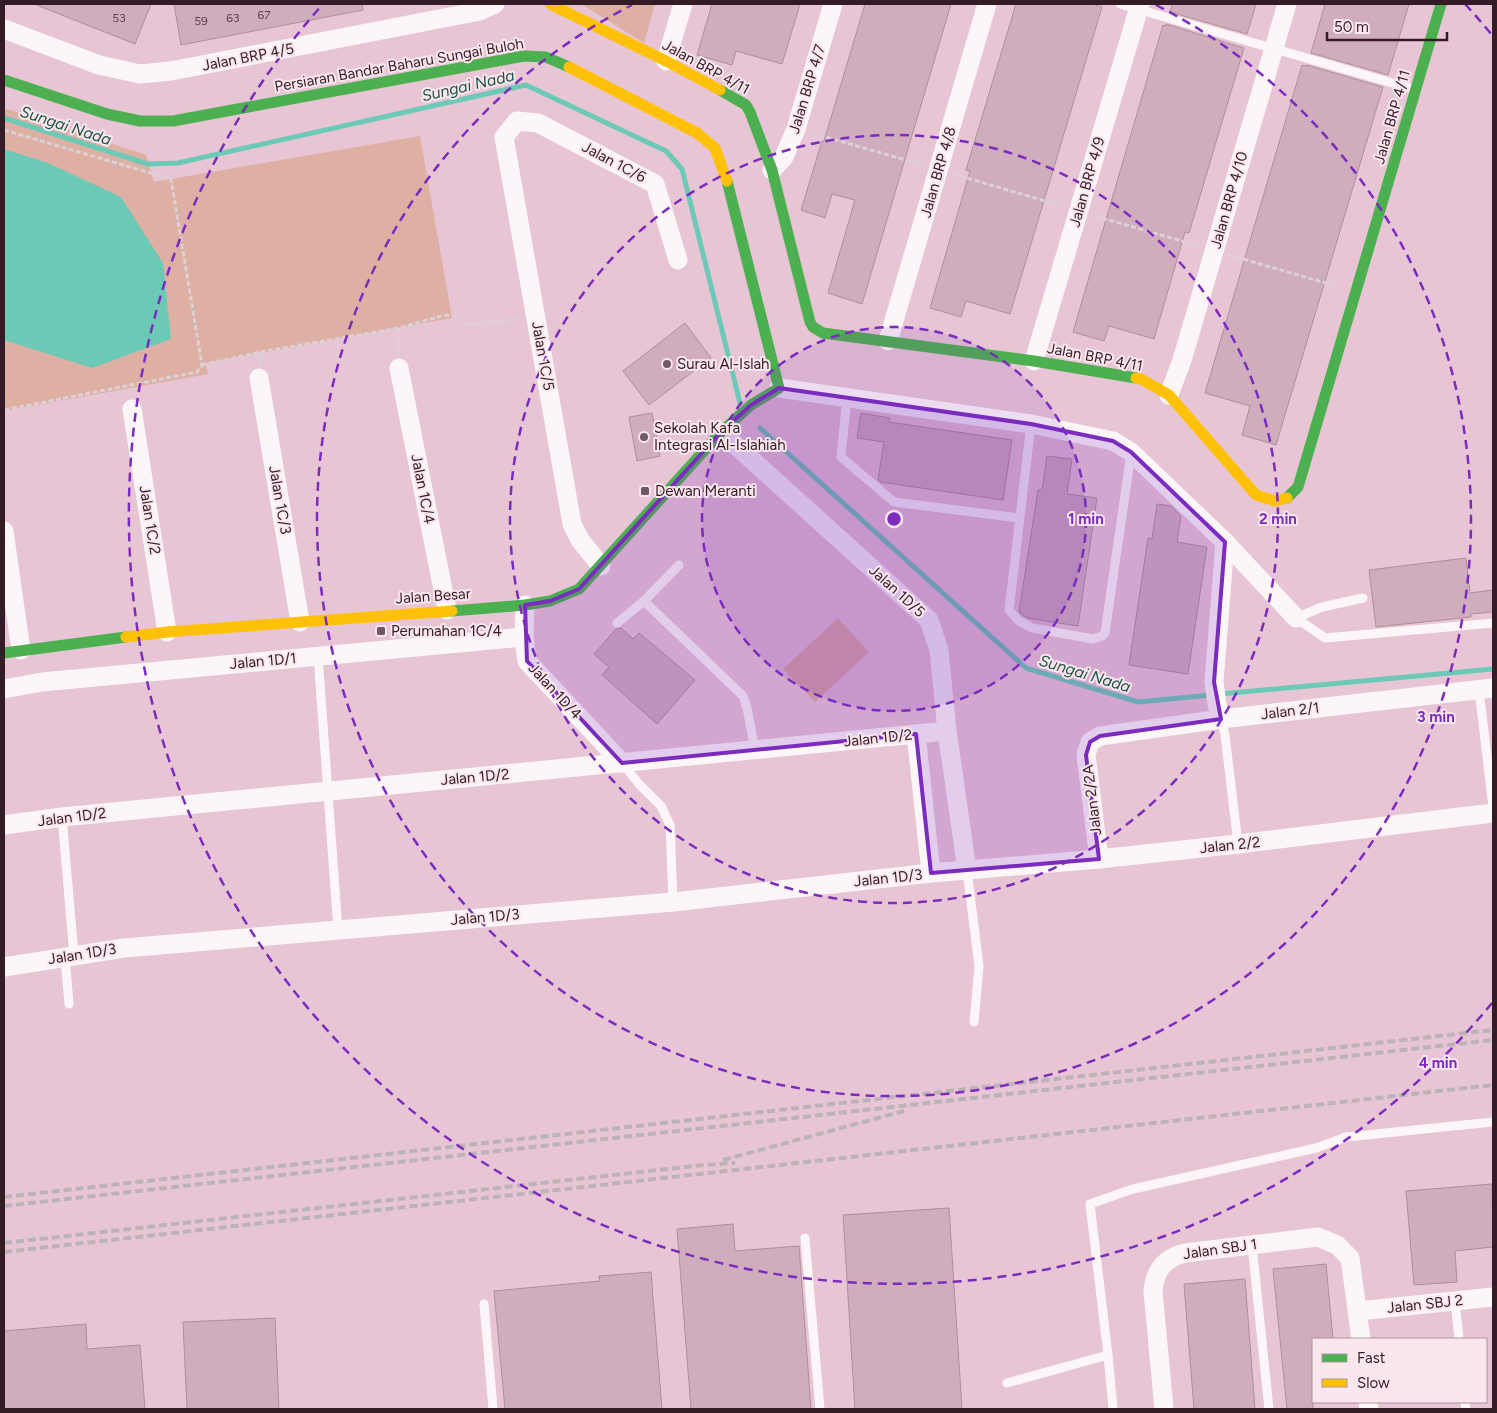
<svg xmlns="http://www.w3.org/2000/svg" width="1497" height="1413" font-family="Figtree,sans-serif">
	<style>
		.green { fill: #deb0a4 }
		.water { fill: #6bc9b5 }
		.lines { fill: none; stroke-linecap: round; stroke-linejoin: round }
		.stream { stroke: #6bc9b5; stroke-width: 5 }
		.building { fill: #d0adbd; stroke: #aa909b }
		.path { stroke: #dcd1d6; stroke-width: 3; stroke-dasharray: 5 2.5; stroke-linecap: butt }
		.lane { stroke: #fcf6f9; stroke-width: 9 }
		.street { stroke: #fcf6f9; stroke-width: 19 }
		.fast { stroke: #4caf50; stroke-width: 11 }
		.slow { stroke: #ffc107; stroke-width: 11 }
		.rail { stroke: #bcb3b7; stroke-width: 4; stroke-dasharray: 8 4; stroke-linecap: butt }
		.marked { fill: #7b2cbf; fill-opacity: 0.2; stroke: #7b2cbf; stroke-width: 4; stroke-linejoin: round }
		.ring { fill: none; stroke: #7b2cbf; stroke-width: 2.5; stroke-dasharray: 9 6 }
		.poi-dot { fill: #735764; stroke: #fbe6ee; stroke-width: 2 }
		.labels { text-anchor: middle; stroke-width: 4; stroke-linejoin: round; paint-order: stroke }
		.number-label { font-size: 12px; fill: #5c424e }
		.street-label { font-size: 15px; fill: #341c27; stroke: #fbe6ee }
		.poi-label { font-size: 15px; fill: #341c27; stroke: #fbe6ee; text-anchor: start }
		.water-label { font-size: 16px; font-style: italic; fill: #1a5445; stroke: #fbe6ee }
		.centre { fill: #7b2cbf; stroke: #fbe6ee; stroke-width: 2.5 }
		.ring-label { font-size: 15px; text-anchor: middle; font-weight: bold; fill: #7b2cbf; stroke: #fbe6ee; stroke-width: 4; stroke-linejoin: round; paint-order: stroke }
	</style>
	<rect width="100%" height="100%" fill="#e8c5d4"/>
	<g class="green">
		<path d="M581 4H655L644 43Z"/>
		<path d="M4 108 146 155 154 182 420 136 452 318 206 363 208 374 4 411Z"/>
		<path d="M838 618 869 652 815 702 783 669Z"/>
	</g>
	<path class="water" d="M4 149 48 163 121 197 163 263 171 339 92 368 4 340Z"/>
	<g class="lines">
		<g class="stream">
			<path d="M4 118 148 164 178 163 526 85 666 151 682 169 740 403"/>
			<path d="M760 428 1026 668 1138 702 1211 695"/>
			<path d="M1220 694 1493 669"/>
		</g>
	</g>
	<g class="building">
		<path d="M34 4H151L135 44Z"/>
		<path d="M174 4H362L363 10 181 45Z"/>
		<path d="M712 4H800L782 64 736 51 732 65 697 55Z"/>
		<path d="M865 4H951L862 304 828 293 855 200 832 194 825 218 801 210 822 141H824Z"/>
		<path d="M1016 4H1092L1102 7 1010 314 966 301 961 317 930 308 970 171 966 170Z"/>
		<path d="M1172 4H1256L1247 34 1170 12Z"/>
		<path d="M1325 4H1409L1388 75 1311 53Z"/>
		<path d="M1166 24 1244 48 1189 233 1185 232 1154 339 1109 326 1104 341 1073 332 1163 25 1166 26Z"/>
		<path d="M1302 65 1307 66V65L1383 87 1276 445 1242 435 1250 406 1205 393Z"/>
		<path d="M685 323 711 358 649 405 623 371Z"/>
		<path d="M652 413 660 456 637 461 629 417Z"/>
		<path d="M861 413 890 418 889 422 1012 440 1003 500 880 482 878 480 884 442 857 438Z"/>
		<path d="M1047 456 1072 459 1067 494 1097 498 1078 626 1027 618 1019 612 1038 490H1042Z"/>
		<path d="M1157 504 1171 506 1181 516 1177 542 1207 547 1188 674 1129 665 1148 538 1152 539Z"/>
		<path d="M1466 558 1470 593 1493 590V612L1471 614V617L1376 627 1369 570Z"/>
		<path d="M621 628 633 639 639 633 695 680 657 724 602 675 609 667 594 654 616 629Z"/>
		<path d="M1492 1184 1493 1247 1455 1251 1457 1282 1414 1285 1406 1191Z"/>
		<path d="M949 1208 962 1409H855L843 1215Z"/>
		<path d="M733 1224 735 1251 799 1246 811 1409H691L677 1229Z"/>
		<path d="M1326 1264 1333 1339H1313V1409H1287L1273 1269Z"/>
		<path d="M651 1272 662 1409H505L494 1291 600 1281 599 1276Z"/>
		<path d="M1245 1279 1255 1409H1194L1184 1284Z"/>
		<path d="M275 1318 279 1409H187L183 1322Z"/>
		<path d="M86 1324 87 1349 140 1345 145 1409H4V1331Z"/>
	</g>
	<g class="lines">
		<g class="path">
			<path d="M4 130 171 179 202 365 197 372 4 410"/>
			<path d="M812 133 923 165"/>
			<path d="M953 174 1062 206"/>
			<path d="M1095 216 1199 246"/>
			<path d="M1229 255 1336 286"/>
			<path d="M399 328V353"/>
			<path d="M260 364V352"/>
			<path d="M202 365 260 352 399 328 445 315 458 317 466 325 521 319"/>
		</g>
		<g class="lane">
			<path d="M1120 4 1413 89"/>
			<path d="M847 397 841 457 894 502 1019 518"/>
			<path d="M1031 424 1009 610 1019 621 1032 628 1093 639 1102 636 1105 633 1131 453"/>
			<path d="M679 565 644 601 743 696 747 708 755 750"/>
			<path d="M1296 618 1325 638 1493 623"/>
			<path d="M1296 618 1322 607 1363 598"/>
			<path d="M617 623 644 601"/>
			<path d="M318 656 338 930"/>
			<path d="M1479 690 1493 807"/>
			<path d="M1221 719 1225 735 1238 844"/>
			<path d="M622 763 639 784 661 806 670 825 673 902"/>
			<path d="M62 817 74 955"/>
			<path d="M967 870 979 966 974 1022"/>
			<path d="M65 957 69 1004"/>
			<path d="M805 1238 820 1409"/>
			<path d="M1252 1245 1269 1409"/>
			<path d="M1455 1301 1459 1339"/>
			<path d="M484 1304 493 1409"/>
			<path d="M1108 1355 1090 1204 1133 1189 1316 1148 1346 1137 1493 1122"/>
			<path d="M1007 1383 1108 1355 1113 1409"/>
			<path d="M1465 1402 1466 1409"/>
		</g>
		<g class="street">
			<path d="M4 29 99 65 140 74 171 71 480 11 495 4"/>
			<path d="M666 61 683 4"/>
			<path d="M772 170 784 157 796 129 833 4"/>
			<path d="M888 341 987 4"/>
			<path d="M1034 361 1140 4"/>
			<path d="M399 368 447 610"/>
			<path d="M259 378 300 622"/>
			<path d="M779 388 1031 424 1113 441 1131 452 1225 542 1296 618"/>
			<path d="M1169 395 1182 360 1287 4"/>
			<path d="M132 409 167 632"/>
			<path d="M721 432 929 620 939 650 947 731 967 870"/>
			<path d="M4 531 21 650"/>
			<path d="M601 566 580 540 572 524 504 137 517 121 538 123 655 184 678 260"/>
			<path d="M525 605 524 637 527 661 622 763"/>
			<path d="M4 689 42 682 524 637"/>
			<path d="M1221 719 1217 704 1214 682 1225 542"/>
			<path d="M916 734 931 873"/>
			<path d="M4 825 62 817 947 731"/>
			<path d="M1099 859 1086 755 1090 742 1100 736 1221 719 1493 688"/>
			<path d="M4 967 124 948 673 902 931 873 1099 859 1238 844 1493 813"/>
			<path d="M1358 1311 1493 1297"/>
			<path d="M1368 1402 1369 1409"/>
			<path d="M1164 1409 1153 1291C1155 1270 1164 1258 1185 1253L1318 1237 1337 1245 1350 1258 1361 1339"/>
		</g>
		<g class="fast">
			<path d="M4 80 107 114 140 121H173L524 56 546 57 569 67"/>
			<path d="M720 90 746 105 750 112 772 170 810 322 813 327 823 333 1034 361 1136 378"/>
			<path d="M1287 498 1298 487 1441 4"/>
			<path d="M452 611 525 605 550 601 579 589 721 432 751 405 779 388 727 181"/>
			<path d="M4 653 126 637"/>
		</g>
		<g class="slow">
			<path d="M550 4 666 61 720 90"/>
			<path d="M569 67 697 133 715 148 727 181"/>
			<path d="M1136 378 1141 379 1169 395 1256 495 1275 501 1287 498"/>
			<path d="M126 637 167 632 452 611"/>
		</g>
		<g class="rail">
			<path d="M723 1160 904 1111"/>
			<path d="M4 1197 1493 1030"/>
			<path d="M4 1206 1493 1040"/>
			<path d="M4 1243 703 1165 735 1163"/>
			<path d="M4 1252 1493 1085"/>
		</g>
	</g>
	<path class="marked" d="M779 388 1031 424 1113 441 1131 452 1225 542 1214 682 1221 719 1100 736 1090 742 1086 755 1099 859 931 873 916 734 622 763 527 661 525 605 550 601 579 589 721 432 751 405Z"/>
	<circle cx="894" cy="519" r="192" fill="#7b2cbf" fill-opacity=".12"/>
	<g class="ring">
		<circle cx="894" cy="519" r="192"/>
		<circle cx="894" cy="519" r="384"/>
		<path d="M1156 5A577 577 0 1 1 632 5"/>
		<path d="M1492 1003A769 769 0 1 1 323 4M1465 4A769 769 0 0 1 1492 35"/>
	</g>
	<g class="poi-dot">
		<circle cx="667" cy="364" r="5"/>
		<circle cx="644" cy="437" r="5"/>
		<rect x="640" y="486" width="10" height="10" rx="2.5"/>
		<rect x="376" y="626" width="10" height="10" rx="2.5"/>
	</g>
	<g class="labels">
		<g class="number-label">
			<text x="264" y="19">67</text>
			<text x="119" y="22">53</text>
			<text x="233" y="22">63</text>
			<text x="201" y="25">59</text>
		</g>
		<g class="street-label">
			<text transform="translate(248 57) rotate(-11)" y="5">Jalan BRP 4/5</text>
			<text transform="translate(399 65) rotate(-10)" y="5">Persiaran Bandar Baharu Sungai Buloh</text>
			<text transform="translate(706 67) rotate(29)" y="5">Jalan BRP 4/11</text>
			<text transform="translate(807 89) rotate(-73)" y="5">Jalan BRP 4/7</text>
			<text transform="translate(1392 117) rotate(-74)" y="5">Jalan BRP 4/11</text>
			<text transform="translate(614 162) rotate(28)" y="5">Jalan 1C/6</text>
			<text transform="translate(938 172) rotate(-74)" y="5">Jalan BRP 4/8</text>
			<text transform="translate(1087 182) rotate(-74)" y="5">Jalan BRP 4/9</text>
			<text transform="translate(1229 200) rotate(-74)" y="5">Jalan BRP 4/10</text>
			<text transform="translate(543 356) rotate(80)" y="5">Jalan 1C/5</text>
			<text transform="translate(1095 357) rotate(11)" y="5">Jalan BRP 4/11</text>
			<text transform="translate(423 489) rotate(79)" y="5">Jalan 1C/4</text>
			<text transform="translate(280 500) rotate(80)" y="5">Jalan 1C/3</text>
			<text transform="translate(150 520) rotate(81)" y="5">Jalan 1C/2</text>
			<text transform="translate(897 591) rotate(42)" y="5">Jalan 1D/5</text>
			<text transform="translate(433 596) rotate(-4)" y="5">Jalan Besar</text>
			<text transform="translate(263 661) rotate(-5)" y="5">Jalan 1D/1</text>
			<text transform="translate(555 691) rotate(47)" y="5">Jalan 1D/4</text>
			<text transform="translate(1290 711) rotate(-7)" y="5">Jalan 2/1</text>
			<text transform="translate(878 738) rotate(-6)" y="5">Jalan 1D/2</text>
			<text transform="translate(475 777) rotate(-5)" y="5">Jalan 1D/2</text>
			<text transform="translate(1092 800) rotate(-97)" y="5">Jalan 2/2A</text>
			<text transform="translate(72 817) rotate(-7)" y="5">Jalan 1D/2</text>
			<text transform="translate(1230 845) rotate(-6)" y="5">Jalan 2/2</text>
			<text transform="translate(888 878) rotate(-6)" y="5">Jalan 1D/3</text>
			<text transform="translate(485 917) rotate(-5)" y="5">Jalan 1D/3</text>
			<text transform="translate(82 954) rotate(-9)" y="5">Jalan 1D/3</text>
			<text transform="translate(1220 1249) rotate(-8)" y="5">Jalan SBJ 1</text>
			<text transform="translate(1425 1304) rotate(-6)" y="5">Jalan SBJ 2</text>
		</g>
		<g class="poi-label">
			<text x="677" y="369">Surau Al-Islah</text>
			<text x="654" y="433">Sekolah Kafa<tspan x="654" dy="17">Integrasi Al-Islahiah</tspan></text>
			<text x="655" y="496">Dewan Meranti</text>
			<text x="391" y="636">Perumahan 1C/4</text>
		</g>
		<g class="water-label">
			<text transform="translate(468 85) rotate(-13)" y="6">Sungai Nada</text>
			<text transform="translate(66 125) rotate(18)" y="6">Sungai Nada</text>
			<text transform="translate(1085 673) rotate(17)" y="6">Sungai Nada</text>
		</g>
	</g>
	<circle cx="894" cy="519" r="8" class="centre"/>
	<g class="ring-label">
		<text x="1086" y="524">1 min</text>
		<text x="1278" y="524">2 min</text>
		<text x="1436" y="722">3 min</text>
		<text x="1438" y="1068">4 min</text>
	</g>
	<rect width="1497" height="1413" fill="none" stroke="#341c27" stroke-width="10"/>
	<rect x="1312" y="1338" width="175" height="65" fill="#fbe6ee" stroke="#ab959e"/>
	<rect x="1322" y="1354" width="25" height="8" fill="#4caf50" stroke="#ab959e"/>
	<text x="1357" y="1363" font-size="15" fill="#341c27">Fast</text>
	<rect x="1322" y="1379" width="25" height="8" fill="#ffc107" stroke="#ab959e"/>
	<text x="1357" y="1388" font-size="15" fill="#341c27">Slow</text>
	<path d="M1327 32v8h120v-8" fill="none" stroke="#341c27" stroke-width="2.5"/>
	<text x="1334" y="32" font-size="15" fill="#341c27" stroke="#fbe6ee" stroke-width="4" paint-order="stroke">50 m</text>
</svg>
